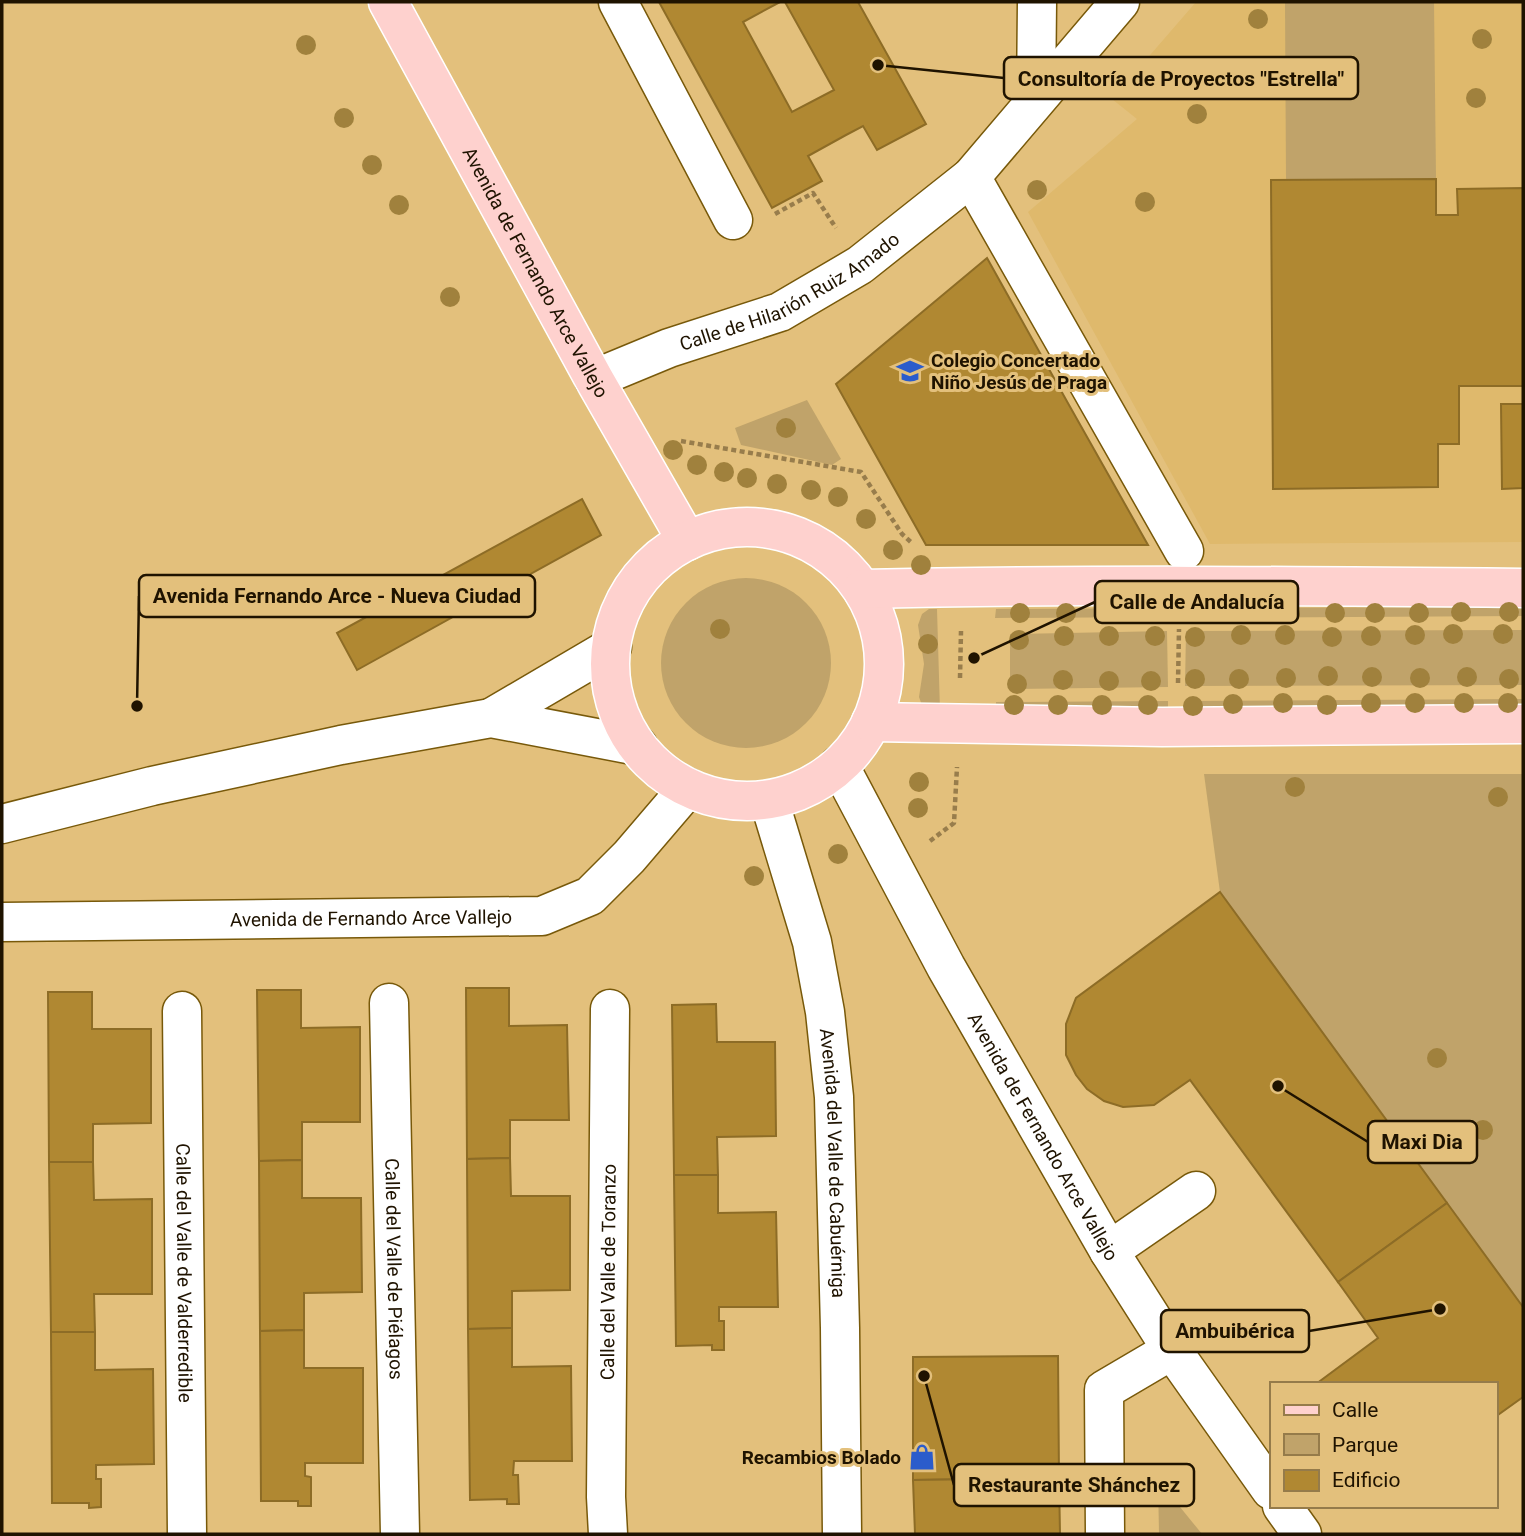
<svg xmlns="http://www.w3.org/2000/svg" width="1525" height="1536" font-family="Roboto,sans-serif">
	<style>
		.built { fill: #dfb96c }
		.green { fill: #c0a36a }
		.building { fill: #b08832; stroke: #8d6c26; stroke-width: 2 }
		.lines { fill: none; stroke-linecap: round; stroke-linejoin: round }
		.minor-casing { stroke: #78590a; stroke-width: 41 }
		.major-casing { stroke: #fff; stroke-width: 41 }
		.path { stroke: #987d4c; stroke-width: 4.5; stroke-dasharray: 5 3.5; stroke-linecap: butt }
		.minor { stroke: #fff; stroke-width: 38 }
		.major { stroke: #fed1ce; stroke-width: 38 }
		.tree { fill: #a0813d }
		.labels { text-anchor: middle; stroke-width: 6; stroke-linejoin: round; paint-order: stroke }
		.street-label { font-size: 19px; fill: #1f1300; stroke: #e3c07c }
		.poi-label { font-size: 19px; font-weight: bold; fill: #1f1300; stroke: #e3c07c; text-anchor: start }
		.leader { fill: none; stroke: #1f1300; stroke-width: 2.5 }
		.callout-dot { fill: #1f1300; stroke: #e3c07c; stroke-width: 2.5 }
		.callout { fill: #e3c07c; stroke: #1f1300; stroke-width: 2.5 }
		.callout-label { font-size: 21px; text-anchor: middle; font-weight: bold; fill: #1f1300 }
	</style>
	<rect width="100%" height="100%" fill="#e3c07c"/>
	<path class="built" d="M1196 2H1523V542L1210 544 1028 212 1137 119 1112 99Z"/>
	<g class="green">
		<path d="M1285 2H1434L1436 179 1286 180Z"/>
		<path d="M807 400 841 459 832 465 741 445 735 428Z"/>
		<circle cx="746" cy="663" r="85"/>
		<path d="M1523 607V616L1188 618V608Z"/>
		<path d="M1167 608 1166 617 995 618 996 609Z"/>
		<path d="M929 609H937L940 711 923 708 919 697 924 664 918 625 922 614Z"/>
		<path d="M1523 630V685L1185 686 1186 631Z"/>
		<path d="M1167 631 1168 687 1010 689V634Z"/>
		<path d="M1523 699V708L1187 709V701Z"/>
		<path d="M1168 701V709L996 710V702Z"/>
		<path d="M1204 774H1523V1307L1220 892Z"/>
		<path d="M1158 1480 1202 1534H1159Z"/>
	</g>
	<g class="building">
		<path d="M659 2H780L743 22 792 112 834 90 785 2H858L926 124 877 150 863 126 846 135 808 156 822 181 772 208Z"/>
		<path d="M1436 179V215H1458L1457 189 1523 188V386H1459V444H1438V487L1273 489 1271 180Z"/>
		<path d="M987 258 1069 405 1148 545H926L836 384Z"/>
		<path d="M1501 404H1523V488L1502 489Z"/>
		<path d="M582 499 601 535 357 670 337 633Z"/>
		<path d="M1220 892 1447 1203 1338 1282 1190 1080 1154 1105 1123 1107 1104 1101 1087 1089 1076 1075 1066 1055V1024L1076 998Z"/>
		<path d="M466 988H509V1026L567 1025 569 1120H510V1158L467 1159Z"/>
		<path d="M257 990H301V1028L360 1027V1122H302V1160L259 1161Z"/>
		<path d="M48 992H92V1029H151V1123L93 1124V1162H49Z"/>
		<path d="M716 1004 717 1042H775L776 1136 717 1137 718 1175H674L672 1005Z"/>
		<path d="M510 1158 511 1196H570V1290L512 1291V1328L468 1329 467 1159Z"/>
		<path d="M302 1160V1198H361L362 1292 304 1293V1330L260 1331 259 1161Z"/>
		<path d="M49 1162H93L94 1200 152 1199V1294H94L95 1332H51Z"/>
		<path d="M674 1175H718V1213L776 1212 778 1307H719V1321H724V1350H712V1345L676 1346Z"/>
		<path d="M1447 1203 1523 1307V1397L1495 1417V1384H1316L1378 1338 1338 1282Z"/>
		<path d="M512 1328V1367L571 1366 572 1461H514L513 1475H518L519 1504H507V1499L470 1500 468 1329Z"/>
		<path d="M304 1330V1368H363V1463H305V1476L311 1477V1506H298V1501H261L260 1331Z"/>
		<path d="M51 1332H95V1370L153 1369 154 1464 96 1465V1479H101V1507L89 1508V1503H52Z"/>
		<path d="M1058 1356 1059 1478 913 1480V1357Z"/>
		<path d="M1059 1478 1060 1534H915L913 1480Z"/>
	</g>
	<g class="lines">
		<g class="minor-casing">
			<g id="minor">
				<path d="M618 2 733 220"/>
				<path d="M1036 99 1037 2"/>
				<path d="M971 177 1184 551"/>
				<path id="s1" d="M594 379 669 348 780 312 860 265 971 177 1120 2"/>
				<path d="M491 718 612 647"/>
				<path id="s2" d="M839 765 946 967 1109 1251 1172 1350 1271 1490"/>
				<path id="s3" d="M769 800 812 942 825 1012 834 1097 840 1328 842 1534"/>
				<path d="M2 824 152 786 341 745 491 718 638 746"/>
				<path id="s4" d="M2 922 542 916 590 896 629 857 688 788"/>
				<path id="s5" d="M389 1003 400 1534"/>
				<path id="s6" d="M182 1011 187 1534"/>
				<path d="M1109 1251 1196 1191"/>
				<path d="M1282 1506 1302 1534"/>
				<path id="s7" d="M608 1534 606 1497 610 1009"/>
				<path d="M1105 1534 1104 1390 1172 1350"/>
			</g>
		</g>
		<g class="major-casing">
			<g id="major">
				<path id="s8" d="M388 2 594 379 687 541"/>
				<circle cx="747" cy="664" r="137"/>
				<path d="M862 589C1083 584 1303 586 1523 588"/>
				<path d="M871 722 1162 727 1523 724"/>
			</g>
		</g>
		<g class="path">
			<path d="M775 214 813 193 836 228"/>
			<path d="M681 441 861 472 902 534 913 544"/>
			<path d="M960 678 961 631"/>
			<path d="M1178 683 1179 629"/>
			<path d="M930 841 954 823 957 767"/>
		</g>
		<use href="#minor" class="minor"/>
		<use href="#major" class="major"/>
	</g>
	<g class="tree">
		<circle cx="1258" cy="19" r="10"/>
		<circle cx="1482" cy="39" r="10"/>
		<circle cx="306" cy="45" r="10"/>
		<circle cx="1476" cy="98" r="10"/>
		<circle cx="1197" cy="114" r="10"/>
		<circle cx="344" cy="118" r="10"/>
		<circle cx="372" cy="165" r="10"/>
		<circle cx="1037" cy="190" r="10"/>
		<circle cx="1145" cy="202" r="10"/>
		<circle cx="399" cy="205" r="10"/>
		<circle cx="450" cy="297" r="10"/>
		<circle cx="786" cy="428" r="10"/>
		<circle cx="673" cy="450" r="10"/>
		<circle cx="697" cy="465" r="10"/>
		<circle cx="724" cy="472" r="10"/>
		<circle cx="747" cy="478" r="10"/>
		<circle cx="777" cy="484" r="10"/>
		<circle cx="811" cy="490" r="10"/>
		<circle cx="838" cy="497" r="10"/>
		<circle cx="866" cy="519" r="10"/>
		<circle cx="893" cy="550" r="10"/>
		<circle cx="921" cy="565" r="10"/>
		<circle cx="1461" cy="612" r="10"/>
		<circle cx="1509" cy="612" r="10"/>
		<circle cx="1020" cy="613" r="10"/>
		<circle cx="1066" cy="613" r="10"/>
		<circle cx="1198" cy="613" r="10"/>
		<circle cx="1246" cy="613" r="10"/>
		<circle cx="1335" cy="613" r="10"/>
		<circle cx="1375" cy="613" r="10"/>
		<circle cx="1419" cy="613" r="10"/>
		<circle cx="1290" cy="614" r="10"/>
		<circle cx="720" cy="629" r="10"/>
		<circle cx="1453" cy="634" r="10"/>
		<circle cx="1503" cy="634" r="10"/>
		<circle cx="1241" cy="635" r="10"/>
		<circle cx="1285" cy="635" r="10"/>
		<circle cx="1415" cy="635" r="10"/>
		<circle cx="1064" cy="636" r="10"/>
		<circle cx="1109" cy="636" r="10"/>
		<circle cx="1155" cy="636" r="10"/>
		<circle cx="1371" cy="636" r="10"/>
		<circle cx="1195" cy="637" r="10"/>
		<circle cx="1332" cy="637" r="10"/>
		<circle cx="1019" cy="640" r="10"/>
		<circle cx="928" cy="644" r="10"/>
		<circle cx="1328" cy="676" r="10"/>
		<circle cx="1372" cy="677" r="10"/>
		<circle cx="1467" cy="677" r="10"/>
		<circle cx="1286" cy="678" r="10"/>
		<circle cx="1420" cy="678" r="10"/>
		<circle cx="1195" cy="679" r="10"/>
		<circle cx="1239" cy="679" r="10"/>
		<circle cx="1509" cy="679" r="10"/>
		<circle cx="1063" cy="680" r="10"/>
		<circle cx="1109" cy="681" r="10"/>
		<circle cx="1151" cy="681" r="10"/>
		<circle cx="1017" cy="684" r="10"/>
		<circle cx="1283" cy="703" r="10"/>
		<circle cx="1371" cy="703" r="10"/>
		<circle cx="1415" cy="703" r="10"/>
		<circle cx="1464" cy="703" r="10"/>
		<circle cx="1508" cy="703" r="10"/>
		<circle cx="1233" cy="704" r="10"/>
		<circle cx="1014" cy="705" r="10"/>
		<circle cx="1058" cy="705" r="10"/>
		<circle cx="1102" cy="705" r="10"/>
		<circle cx="1148" cy="705" r="10"/>
		<circle cx="1327" cy="705" r="10"/>
		<circle cx="1193" cy="706" r="10"/>
		<circle cx="919" cy="782" r="10"/>
		<circle cx="1295" cy="787" r="10"/>
		<circle cx="1498" cy="797" r="10"/>
		<circle cx="918" cy="808" r="10"/>
		<circle cx="838" cy="854" r="10"/>
		<circle cx="754" cy="876" r="10"/>
		<circle cx="1437" cy="1058" r="10"/>
		<circle cx="1483" cy="1130" r="10"/>
	</g>
	<defs>
		<g id="school-bare" transform="scale(2.1)"><path d="M0-5L7-2L0 1L-7-2ZM-4 1L0 2.5L4 1V4Q0 6-4 4Z" fill="#2b5ccb" stroke="#e3c07c" stroke-width="2.5" paint-order="stroke"/></g>
		<g id="shop-bare" transform="scale(2.1)"><path d="M-5-2.5h2.3a2.7 3.5 0 0 1 5.4 0H5L5.5 6h-11ZM-1.5-2.5h3a1.5 2.3 0 0 0-3 0Z" fill="#2b5ccb" stroke="#e3c07c" stroke-width="2.5" paint-order="stroke"/></g>
	</defs>
	<g fill-rule="evenodd">
		<use href="#school-bare" x="910" y="371"/>
		<use href="#shop-bare" x="922" y="1457"/>
	</g>
	<g class="labels">
		<g class="street-label">
			<text dy="7" stroke="none"><textPath href="#s8" startOffset="308">Avenida de Fernando Arce Vallejo</textPath></text>
			<text dy="7" stroke="none"><textPath href="#s1" startOffset="215">Calle de Hilarión Ruiz Amado</textPath></text>
			<text dy="7" stroke="none"><textPath href="#s4" startOffset="369">Avenida de Fernando Arce Vallejo</textPath></text>
			<text dy="7" stroke="none"><textPath href="#s2" startOffset="424">Avenida de Fernando Arce Vallejo</textPath></text>
			<text dy="7" stroke="none"><textPath href="#s3" startOffset="371">Avenida del Valle de Cabuérniga</textPath></text>
			<text dy="7" stroke="none"><textPath href="#s5" startOffset="266">Calle del Valle de Piélagos</textPath></text>
			<text dy="7" stroke="none"><textPath href="#s7" startOffset="262">Calle del Valle de Toranzo</textPath></text>
			<text dy="7" stroke="none"><textPath href="#s6" startOffset="262">Calle del Valle de Valderredible</textPath></text>
		</g>
		<g class="poi-label">
			<text x="931" y="367">Colegio Concertado<tspan x="931" dy="22">Niño Jesús de Praga</tspan></text>
			<text x="901" y="1464" text-anchor="end">Recambios Bolado</text>
		</g>
	</g>
	<path class="leader" d="M878 65L1004 78M137 706L139 596M974 658L1095 602M1278 1086L1368 1142M1440 1309L1309 1331M924 1376L954 1485"/>
	<g class="callout-dot">
		<circle cx="878" cy="65" r="7"/>
		<circle cx="137" cy="706" r="7"/>
		<circle cx="974" cy="658" r="7"/>
		<circle cx="1278" cy="1086" r="7"/>
		<circle cx="1440" cy="1309" r="7"/>
		<circle cx="924" cy="1376" r="7"/>
	</g>
	<g class="callout">
		<rect x="1004" y="57" width="354" height="42" rx="7"/>
		<rect x="139" y="575" width="396" height="42" rx="7"/>
		<rect x="1095" y="581" width="203" height="42" rx="7"/>
		<rect x="1368" y="1121" width="109" height="42" rx="7"/>
		<rect x="1161" y="1310" width="148" height="42" rx="7"/>
		<rect x="954" y="1464" width="240" height="42" rx="7"/>
	</g>
	<g class="callout-label">
		<text x="1181" y="86">Consultoría de Proyectos "Estrella"</text>
		<text x="337" y="603">Avenida Fernando Arce - Nueva Ciudad</text>
		<text x="1197" y="609">Calle de Andalucía</text>
		<text x="1422" y="1149">Maxi Dia</text>
		<text x="1235" y="1338">Ambuibérica</text>
		<text x="1074" y="1492">Restaurante Shánchez</text>
	</g>
	<rect width="1525" height="1536" fill="none" stroke="#1f1300" stroke-width="7"/>
	<rect x="1270" y="1382" width="228" height="126" fill="#e3c07c" stroke="#957b4a" stroke-width="2"/>
	<rect x="1284" y="1405" width="35" height="10" fill="#fed1ce" stroke="#957b4a" stroke-width="2"/>
	<text x="1332" y="1417" font-size="21" fill="#1f1300">Calle</text>
	<rect x="1284" y="1434" width="35" height="21" fill="#c0a36a" stroke="#957b4a" stroke-width="2"/>
	<text x="1332" y="1452" font-size="21" fill="#1f1300">Parque</text>
	<rect x="1284" y="1470" width="35" height="21" fill="#b08832" stroke="#957b4a" stroke-width="2"/>
	<text x="1332" y="1487" font-size="21" fill="#1f1300">Edificio</text>
</svg>
